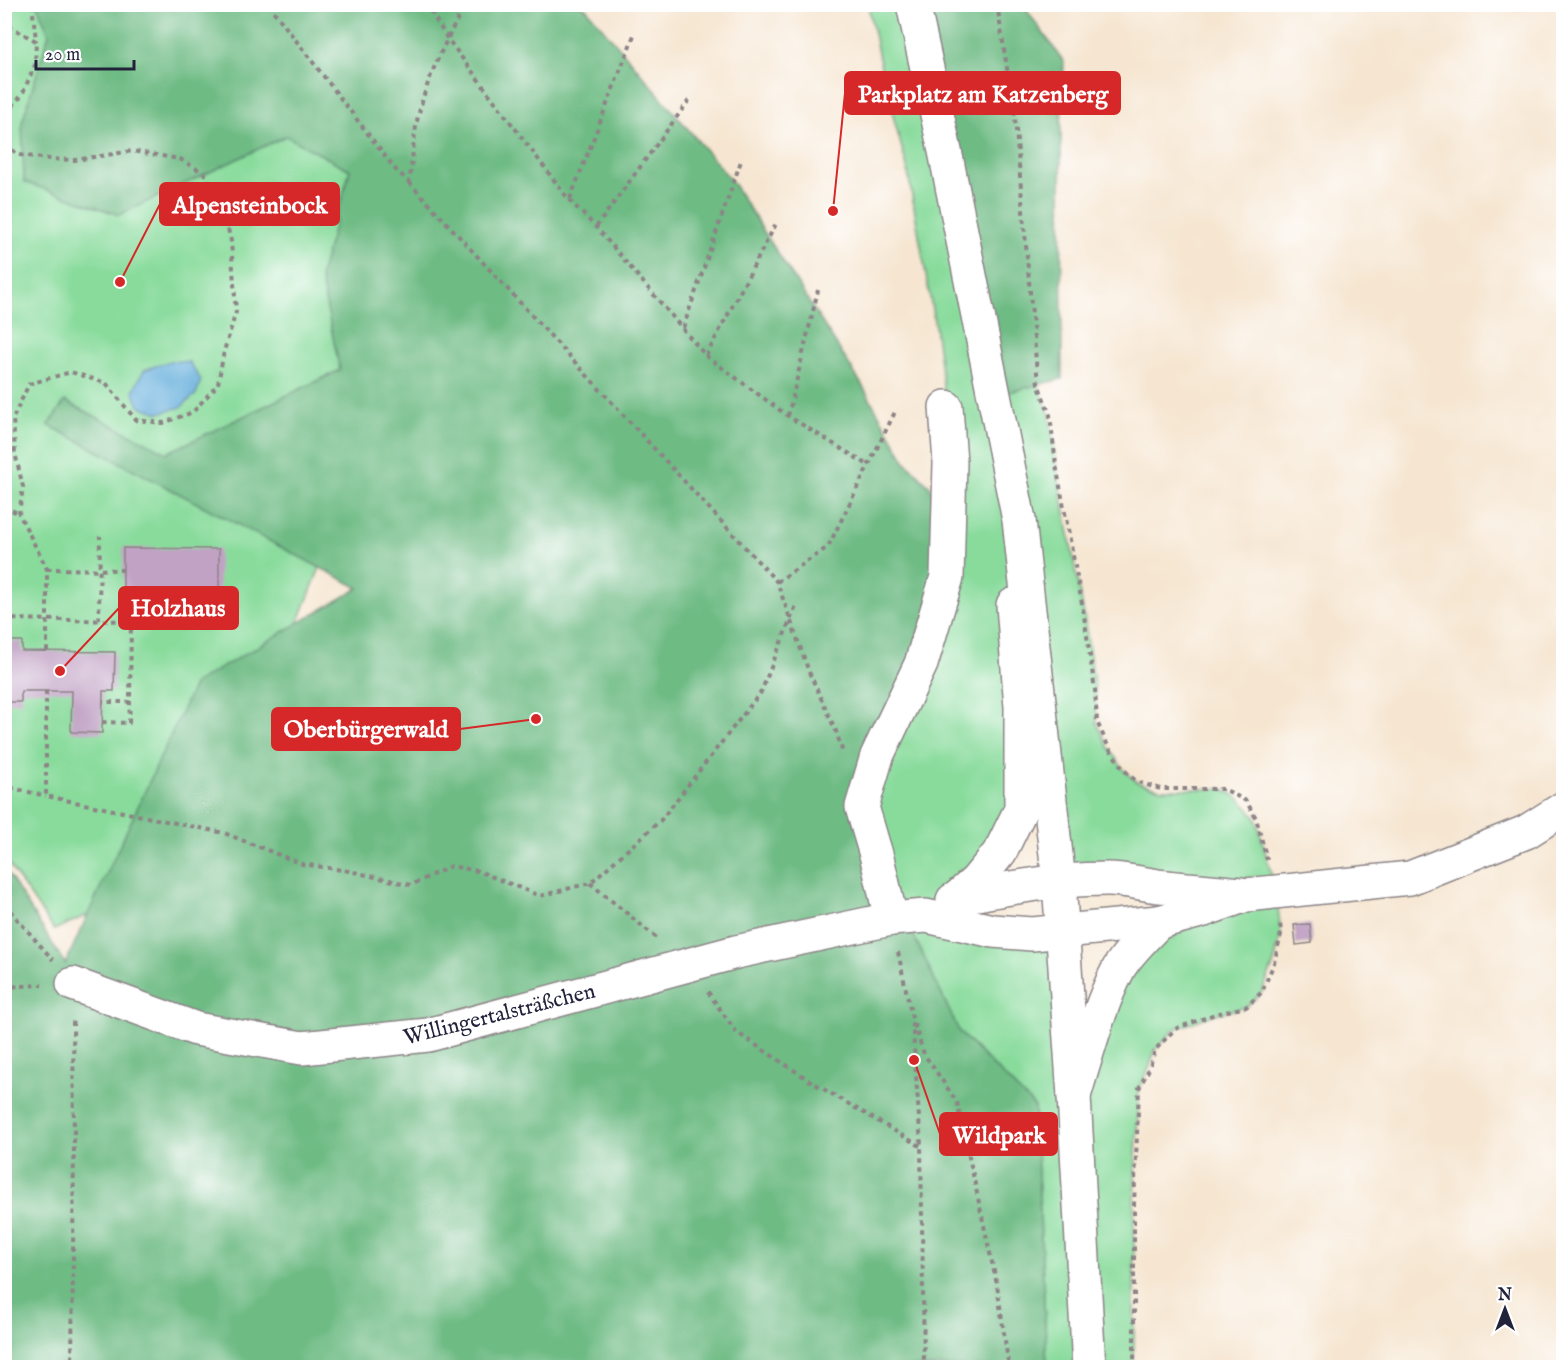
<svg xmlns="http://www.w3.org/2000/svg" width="1568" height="1372" font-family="'IM FELL English',serif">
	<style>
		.green { fill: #89db9c; stroke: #567e6c; stroke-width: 1.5; fill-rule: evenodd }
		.forest { fill: #6ebb84; stroke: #486e60; stroke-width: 1.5 }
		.water { fill: #64addb; stroke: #43688b; stroke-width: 1.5 }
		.building { fill: #c1a2c5 }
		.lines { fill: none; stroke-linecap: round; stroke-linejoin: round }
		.minor-casing { stroke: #8c8486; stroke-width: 36 }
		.major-casing { stroke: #8c8486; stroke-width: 36 }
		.path { stroke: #8c8486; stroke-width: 4; stroke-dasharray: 4.5 4.5; stroke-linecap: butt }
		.minor { stroke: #fff; stroke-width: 33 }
		.major { stroke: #fff; stroke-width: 33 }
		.labels { text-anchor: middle; stroke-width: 6; stroke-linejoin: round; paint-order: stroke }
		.street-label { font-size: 22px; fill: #22223b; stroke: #fff }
		.leader { fill: none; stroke: #d62828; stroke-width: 2 }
		.callout-dot { fill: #d62828; stroke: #fff; stroke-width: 2 }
		.callout { fill: #d62828; stroke: #d62828; stroke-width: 2 }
		.callout-label { font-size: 24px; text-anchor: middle; font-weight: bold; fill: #fff }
	</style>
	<rect width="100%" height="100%" fill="#fff"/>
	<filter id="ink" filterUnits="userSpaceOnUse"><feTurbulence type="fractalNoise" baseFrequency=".0167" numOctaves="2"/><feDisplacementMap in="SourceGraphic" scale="12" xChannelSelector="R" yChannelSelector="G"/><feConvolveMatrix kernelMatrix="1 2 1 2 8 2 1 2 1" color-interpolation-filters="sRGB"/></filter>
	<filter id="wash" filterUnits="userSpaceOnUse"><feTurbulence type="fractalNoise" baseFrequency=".008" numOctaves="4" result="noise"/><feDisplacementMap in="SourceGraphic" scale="24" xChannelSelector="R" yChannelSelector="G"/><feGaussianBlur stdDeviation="1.35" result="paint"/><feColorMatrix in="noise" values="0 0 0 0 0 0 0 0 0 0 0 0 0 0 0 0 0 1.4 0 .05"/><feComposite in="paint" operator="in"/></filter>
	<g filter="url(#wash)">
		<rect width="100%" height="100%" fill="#f6e6d1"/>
		<g class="green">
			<path d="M510 4 361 464 241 767 155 885 54 930 5 859 4 5Z"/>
			<path d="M868 5H913L994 395 1038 384 1050 415 1056 465 1083 609 1095 690 1097 723 1109 748 1123 769 1137 782 1161 789H1224L1240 799 1256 818 1276 891 1281 934 1274 963 1262 992 1246 1007 1215 1014 1175 1029 1155 1050 1149 1069 1139 1088 1134 1204V1367H1047L1035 1107 960 1033 891 919 877 858V756L921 664 946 407 935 326 907 167 885 86ZM1019 525 1059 882 1204 910 1120 966 1074 1093 1062 931 927 915 1021 809Z"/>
		</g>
		<g class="forest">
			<path d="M37 5H580L586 8 731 180 862 385 906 462 931 487 947 577 877 756V858L960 1033 1035 1107 1047 1367H5L4 867 65 964 195 683 359 588 48 425 65 401 167 453 340 370 320 276 350 170 286 136 119 215 24 182 22 122 49 34Z"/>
			<path d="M913 5H1023L1064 62 1061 126 1062 379 993 396Z"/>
		</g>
		<path class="water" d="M170 361 189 362 201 380 196 394 181 407 159 413 139 406 133 391 144 370Z"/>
		<g id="blocks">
			<g class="building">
				<path d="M123 548 219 549V594L123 592Z"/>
				<path d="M4 641H22V651L115 652 114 691H103L102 733 71 732 72 691H21V702H4Z"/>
				<path d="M1310 924 1312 943 1296 945 1294 925Z"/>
			</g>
		</g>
	</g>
	<g filter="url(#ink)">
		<use href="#blocks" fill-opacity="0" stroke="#8c8486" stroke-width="1.5"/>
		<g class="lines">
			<g class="minor-casing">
				<g id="minor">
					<path d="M946 407 950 463 947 577 921 664 877 756 862 807 877 858 891 919 926 916 993 931 1032 934 1159 922 1204 910 1246 895 1410 878 1526 832 1564 808"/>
					<path d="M957 898 976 881 1000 852 1021 809V707L1013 605"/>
					<path d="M953 900 957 898C1005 888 1059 879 1108 879 1125 879 1142 884 1158 886 1186 889 1213 891 1241 894"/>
					<path d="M73 984 196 1029 302 1048 428 1035 736 952 891 919"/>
					<path d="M1074 1096C1087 1054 1099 1006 1119 968 1128 953 1147 934 1159 922"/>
				</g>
			</g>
			<g class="major-casing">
				<path id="major" d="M913 4 945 151 1019 520 1059 882 1074 1096 1089 1368"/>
			</g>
			<g class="path">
				<path d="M32 4 36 40"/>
				<path d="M268 4 395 169 409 182C413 161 413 138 418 117 427 77 446 40 466 4"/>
				<path d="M426 4 447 38 569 200 596 227 706 356 788 416 868 465"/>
				<path d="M997 4 1015 119 1038 384 1050 415 1056 465 1083 609 1095 690 1097 722 1109 748 1123 769 1137 782 1161 789H1224L1246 801 1256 818 1267 860"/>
				<path d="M4 19 5 24 36 41 35 65 22 95 5 115 4 118"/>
				<path d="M4 145 20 155 49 159 75 160 132 151 180 159 204 173 223 209 231 241 236 312 224 351 218 384 193 412 163 423 136 420 106 383 71 372 29 384 13 418 15 453 23 487 19 514 47 569V651"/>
				<path d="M409 182 777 582 809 672 836 731 843 753"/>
				<path d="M570 199 634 35"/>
				<path d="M596 227 690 99"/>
				<path d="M683 328 741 161"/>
				<path d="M706 356 777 222"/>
				<path d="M788 416 818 290"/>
				<path d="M4 506 19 514"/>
				<path d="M47 569 123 570"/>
				<path d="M777 582 828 547 896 410"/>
				<path d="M4 619 131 621 130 702H102"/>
				<path d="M99 620 100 536"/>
				<path d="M46 691V796L224 833 302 864 349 871 411 885 451 866 478 871 540 896 590 883 660 821 761 692 797 603"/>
				<path d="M102 722 129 723 130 702"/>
				<path d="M4 781 12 788 46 796"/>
				<path d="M590 883 658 939"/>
				<path d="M4 904 53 960"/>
				<path d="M898 952 912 1018 921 1146 924 1368"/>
				<path d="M4 987 42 985"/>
				<path d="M708 992 736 1032 815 1084 920 1146"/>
				<path d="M914 1024 924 1054 957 1102 997 1285 1009 1368"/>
				<path d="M72 1368 74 1138 73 1018"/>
				<path d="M1134 1368V1204L1139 1088 1149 1069 1155 1050 1175 1029 1215 1014 1246 1007 1262 992 1274 963 1281 934 1280 923"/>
			</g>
			<use href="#minor" class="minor"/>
			<use href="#major" class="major"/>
		</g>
	</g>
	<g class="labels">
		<g class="street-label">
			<text transform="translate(499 1013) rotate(-14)" y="8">Willingertalsträßchen</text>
		</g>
	</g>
	<path class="leader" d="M833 211L845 93M120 282L160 204M60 671L119 608M536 719L460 729M914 1060L940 1134"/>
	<g class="callout-dot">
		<circle cx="833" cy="211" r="6"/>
		<circle cx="120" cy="282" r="6"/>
		<circle cx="60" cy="671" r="6"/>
		<circle cx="536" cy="719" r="6"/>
		<circle cx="914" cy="1060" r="6"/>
	</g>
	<g class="callout">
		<rect x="845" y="72" width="275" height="42" rx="6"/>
		<rect x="160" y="183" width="179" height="42" rx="6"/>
		<rect x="119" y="587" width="119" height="42" rx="6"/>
		<rect x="272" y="708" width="188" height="42" rx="6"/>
		<rect x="940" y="1113" width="117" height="42" rx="6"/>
	</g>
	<g class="callout-label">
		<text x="983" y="102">Parkplatz am Katzenberg</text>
		<text x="250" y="213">Alpensteinbock</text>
		<text x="178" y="616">Holzhaus</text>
		<text x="366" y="737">Oberbürgerwald</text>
		<text x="999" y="1143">Wildpark</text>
	</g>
	<rect width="1568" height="1372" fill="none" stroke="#fff" stroke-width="24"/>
	<g transform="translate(1505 1309)" stroke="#ffffff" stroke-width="4.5" paint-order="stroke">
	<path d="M0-4.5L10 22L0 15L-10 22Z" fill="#22223b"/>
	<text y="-9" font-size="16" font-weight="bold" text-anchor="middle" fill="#22223b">N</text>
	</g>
	<path d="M36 60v9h98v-9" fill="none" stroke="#22223b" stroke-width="3"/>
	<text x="45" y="60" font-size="18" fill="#22223b" stroke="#ffffff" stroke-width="4.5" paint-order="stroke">20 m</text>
</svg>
